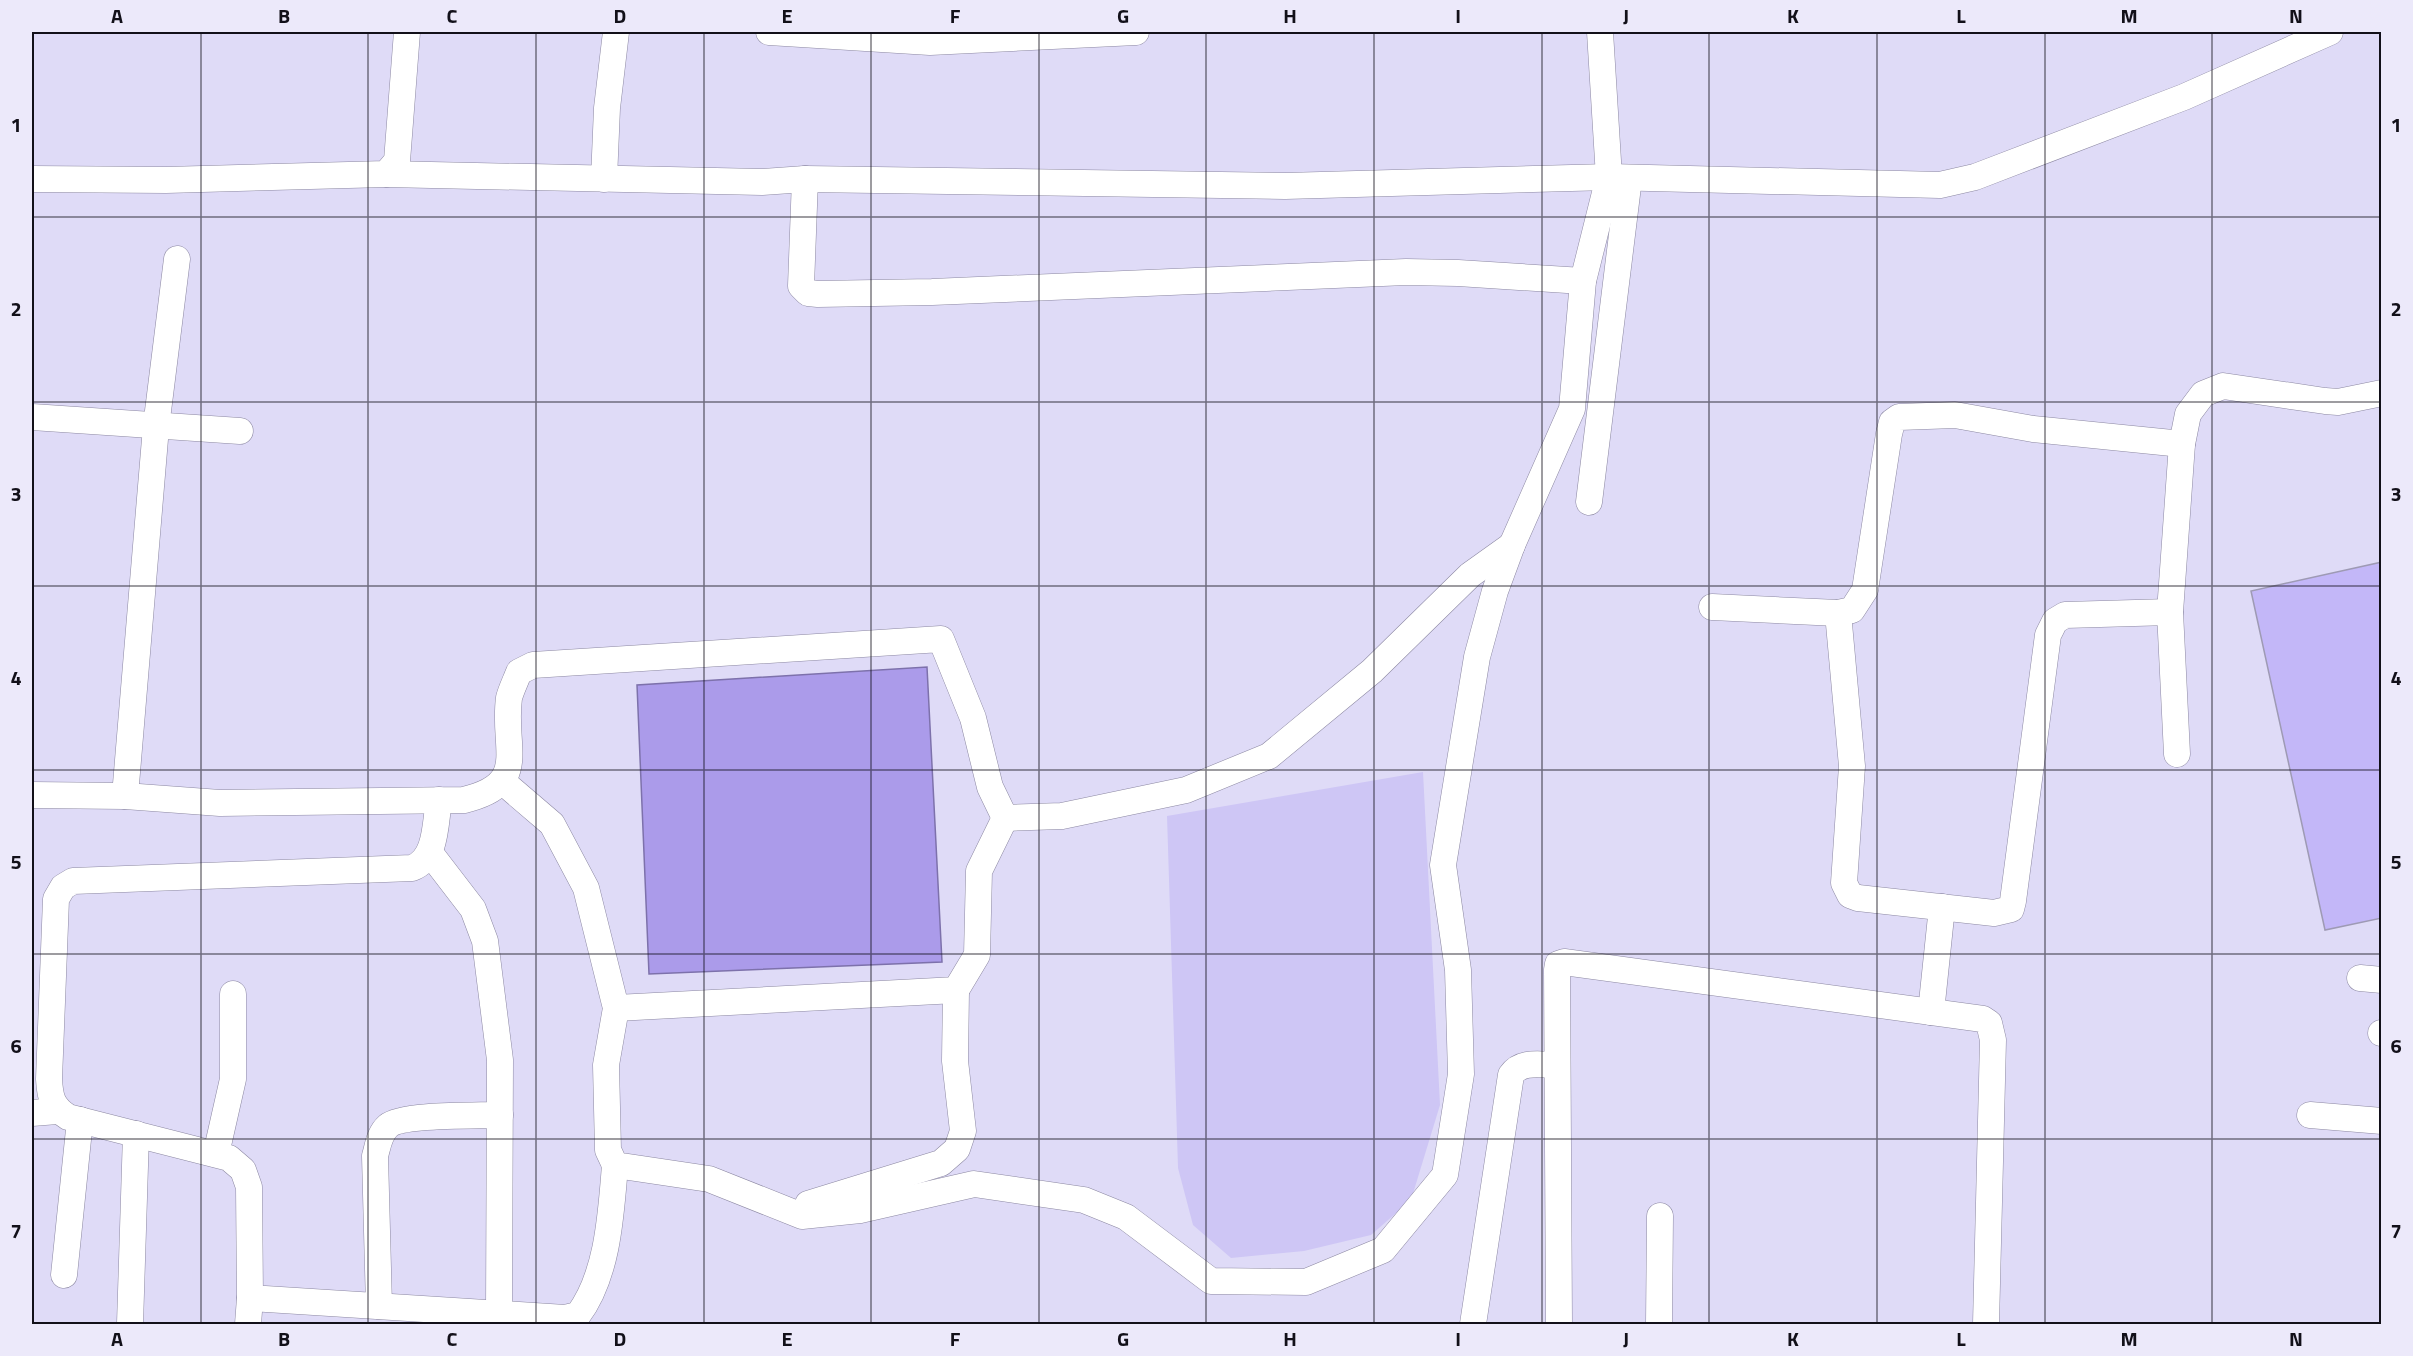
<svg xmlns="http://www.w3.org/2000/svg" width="2413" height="1356" font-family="'Titillium Web',sans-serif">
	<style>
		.green { fill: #cec6f5 }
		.water { fill: #ab9bea; stroke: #7d71ab; stroke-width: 1.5 }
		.building { fill: #c3b7f8; stroke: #9e9ab4; stroke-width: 1.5 }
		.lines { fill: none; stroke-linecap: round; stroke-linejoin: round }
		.minor-casing { stroke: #8c88a2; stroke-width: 27 }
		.minor { stroke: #fff; stroke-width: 26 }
		.grid { fill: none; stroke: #121019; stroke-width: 1.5; stroke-opacity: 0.55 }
		.neatline { fill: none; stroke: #121019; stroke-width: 2 }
		.grid-label { font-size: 20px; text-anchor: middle; font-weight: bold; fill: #121019 }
	</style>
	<rect width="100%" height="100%" fill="#dfdbf7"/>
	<path class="green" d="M1423 772 1440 1105 1411 1200 1371 1235 1304 1251 1231 1258 1193 1225 1178 1168 1167 816Z"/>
	<path class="water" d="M927 667 942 962 649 974 637 685Z"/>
	<path class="building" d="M2382 562V918L2325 930 2251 591Z"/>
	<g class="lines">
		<g class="minor-casing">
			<g id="minor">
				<path d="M769 32 930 42 1136 32"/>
				<path d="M386 174 762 182 805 179 1285 186 1609 177 1940 185 1975 177 2184 97 2330 32"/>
				<path d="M32 179 166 180 386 174 397 161 407 32"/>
				<path d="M604 179 607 108 616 32"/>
				<path d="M805 179 801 286 808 293 818 294 932 292 1406 272 1458 273 1583 281"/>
				<path d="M32 417 240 431"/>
				<path d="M1589 502 1629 178"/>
				<path d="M1712 607 1838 613 1852 610 1865 590 1889 434 1892 422 1899 417 1955 415 2033 429 2182 444"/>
				<path d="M1838 613 1852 766 1844 883 1850 895 1858 898 1994 913 2011 909 2013 901 2048 635 2055 621 2065 615 2170 612"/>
				<path d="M2177 754 2170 612 2182 444 2188 414 2203 394 2223 386 2325 401 2338 402 2382 393"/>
				<path d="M503 782 552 824 586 888 616 1008 606 1065 608 1150 615 1165 709 1179 802 1216 860 1210 974 1184 1084 1200 1126 1217 1211 1281 1306 1282 1383 1250 1445 1175 1461 1074 1458 970 1443 865 1477 657 1495 591 1512 545 1572 409 1583 281 1609 177 1600 32"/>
				<path d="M32 795 125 796 220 803 464 800C531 784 502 749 509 698 511 690 516 680 519 672L533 665 941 639 973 718 990 787 1005 818 1062 816 1186 790 1269 756 1372 671 1470 575 1512 545"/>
				<path d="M125 796 156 427 177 259"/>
				<path d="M430 853 473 909 485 941 500 1060 499 1313"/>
				<path d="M2360 978 2382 980"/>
				<path d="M616 1008 956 990 977 955 979 871 1005 818"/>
				<path d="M1931 1012 1942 907"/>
				<path d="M2381 1033H2382"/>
				<path d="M32 1113 57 1111"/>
				<path d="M2310 1115 2382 1121"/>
				<path d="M216 1154 233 1079V994"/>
				<path d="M808 1204 941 1163 957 1149 963 1131 955 1061 956 990"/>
				<path d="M64 1275 80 1120"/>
				<path d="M250 1298 565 1318 578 1315C608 1275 611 1214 615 1165"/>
				<path d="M379 1306 375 1156C378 1146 379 1134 388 1126 402 1114 477 1116 500 1115"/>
				<path d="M130 1324 136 1134"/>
				<path d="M248 1324 250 1298 249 1187 243 1170 229 1158 68 1117C52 1107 50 1097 49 1079L56 899 63 887 73 881 412 868C437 859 435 823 439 800"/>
				<path d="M1473 1324 1511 1075C1521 1060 1541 1065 1557 1065"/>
				<path d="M1559 1324 1557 970 1558 964 1564 962 1983 1019 1989 1023 1993 1040 1986 1324"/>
				<path d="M1659 1324 1660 1216"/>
			</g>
		</g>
		<use href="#minor" class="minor"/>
	</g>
	<path class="grid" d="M201 32V1324M368 32V1324M536 32V1324M704 32V1324M871 32V1324M1039 32V1324M1206 32V1324M1374 32V1324M1542 32V1324M1709 32V1324M1877 32V1324M2045 32V1324M2212 32V1324M32 217H2382M32 402H2382M32 586H2382M32 770H2382M32 954H2382M32 1139H2382"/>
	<rect width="2413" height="1356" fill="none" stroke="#ece9fa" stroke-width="66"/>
	<rect x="33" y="33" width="2347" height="1290" class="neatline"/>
	<g class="grid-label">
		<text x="117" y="23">A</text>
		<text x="284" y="23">B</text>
		<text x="452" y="23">C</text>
		<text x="620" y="23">D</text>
		<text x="787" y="23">E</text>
		<text x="955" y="23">F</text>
		<text x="1123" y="23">G</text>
		<text x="1290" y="23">H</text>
		<text x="1458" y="23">I</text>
		<text x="1626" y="23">J</text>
		<text x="1793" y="23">K</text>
		<text x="1961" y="23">L</text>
		<text x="2129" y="23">M</text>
		<text x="2296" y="23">N</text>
		<text x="16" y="132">1</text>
		<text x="2396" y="132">1</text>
		<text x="16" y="316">2</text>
		<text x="2396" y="316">2</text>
		<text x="16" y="501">3</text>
		<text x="2396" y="501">3</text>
		<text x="16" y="685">4</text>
		<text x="2396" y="685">4</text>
		<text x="16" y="869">5</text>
		<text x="2396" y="869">5</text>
		<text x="16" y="1053">6</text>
		<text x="2396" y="1053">6</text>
		<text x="16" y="1238">7</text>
		<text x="2396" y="1238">7</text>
		<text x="117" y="1346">A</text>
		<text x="284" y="1346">B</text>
		<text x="452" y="1346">C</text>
		<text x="620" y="1346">D</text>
		<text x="787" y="1346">E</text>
		<text x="955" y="1346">F</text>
		<text x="1123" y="1346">G</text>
		<text x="1290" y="1346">H</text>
		<text x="1458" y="1346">I</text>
		<text x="1626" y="1346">J</text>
		<text x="1793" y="1346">K</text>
		<text x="1961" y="1346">L</text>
		<text x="2129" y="1346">M</text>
		<text x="2296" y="1346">N</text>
	</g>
</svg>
